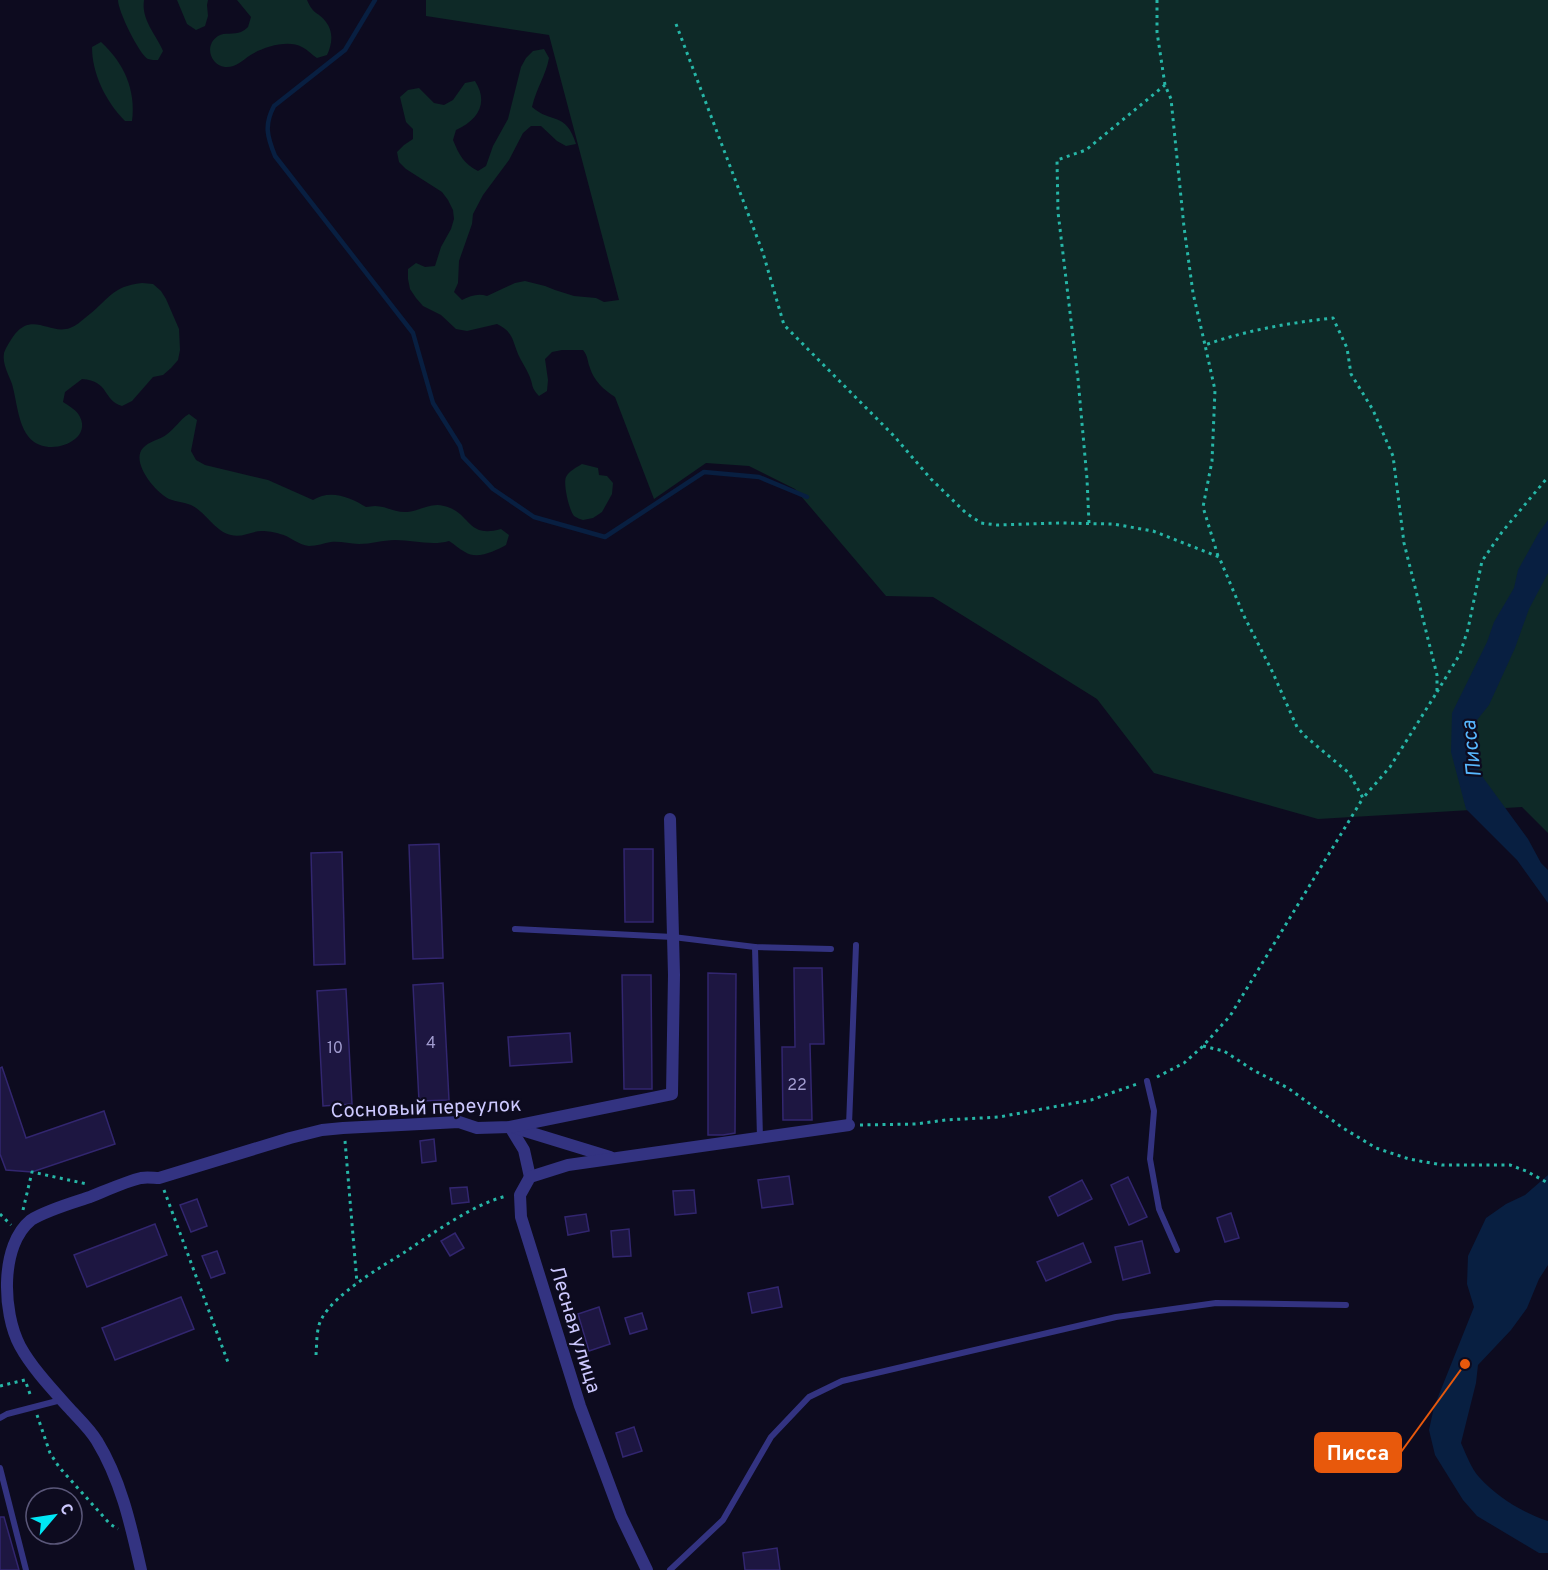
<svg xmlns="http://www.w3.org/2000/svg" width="1548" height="1570" font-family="Overpass,sans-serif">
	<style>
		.green { fill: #0e2927 }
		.water { fill: #081f41 }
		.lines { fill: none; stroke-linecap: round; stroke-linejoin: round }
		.stream { stroke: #081f41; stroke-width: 4.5 }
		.building { fill: #1d1641; stroke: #32266f; stroke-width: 1.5 }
		.path { stroke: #26b6a7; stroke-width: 3; stroke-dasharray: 3 4.5; stroke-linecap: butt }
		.service { stroke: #333381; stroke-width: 6 }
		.minor { stroke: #333381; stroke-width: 12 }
		.labels { text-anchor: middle; stroke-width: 4.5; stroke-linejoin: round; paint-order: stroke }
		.number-label { font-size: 16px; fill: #a19cd0 }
		.street-label { font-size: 20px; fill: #cdc9ff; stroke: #0d0b1f }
		.water-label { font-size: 21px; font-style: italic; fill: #57b8ff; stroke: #0d0b1f }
		.leader { fill: none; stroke: #e8590c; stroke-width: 2 }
		.callout-dot { fill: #e8590c; stroke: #0d0b1f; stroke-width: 2 }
		.callout { fill: #e8590c; stroke: #e8590c; stroke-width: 2 }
		.callout-label { font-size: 21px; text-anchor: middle; font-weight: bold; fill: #fff }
	</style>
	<rect width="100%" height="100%" fill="#0d0b1f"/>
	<g class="green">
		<path d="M118 0H144C141 20 156 34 163 51L158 60C155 60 151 60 148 59 139 54 118 11 118 0Z"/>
		<path d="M177 0H208L207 5 208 16 205 26 196 30 187 24Z"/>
		<path d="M237 0H307C313 15 319 12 326 22 334 32 332 45 327 55L317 58C312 55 308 50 302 47 288 39 262 47 249 56 242 61 235 68 225 67 210 65 204 45 218 36 225 32 234 35 241 32 243 31 246 29 248 27L251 17Z"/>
		<path d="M426 0H1548V833L1522 807 1318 819 1154 773 1097 699 933 597 886 596 795 489 749 466 706 463 654 499 615 397C604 390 594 381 590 368 587 360 588 356 583 350H562L552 352 545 359 548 380 547 391 539 396C530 386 534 386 529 375 526 368 521 361 518 354 512 339 513 332 497 324L467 331 456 329 441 315 423 306 416 298 410 289 408 279V269L416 263 425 267 435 266 441 247 451 229 454 219 453 210 448 200 442 192 406 169 399 162 397 152 404 145 413 139V129L406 122 400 97 408 90 419 88 434 103 444 105 453 100 465 83 475 81C489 103 478 120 456 130L453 140C459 155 464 164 478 171L486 166 493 146 508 119 521 67 526 58 533 51 544 49 549 58C546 75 536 89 532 107 551 124 566 111 576 144L566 146 557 141 541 126H531L523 133 509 160 483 195 473 214 472 224 459 261 458 283 454 292 462 300C470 296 478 293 487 296L515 283 525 281 545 286 555 290 574 296 596 298 604 302 619 300 549 35 426 16Z"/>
		<path d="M101 42C124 63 136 90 132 121H125C106 102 92 74 92 47Z"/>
		<path d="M142 283 153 284 161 291 166 299 179 329 180 350 178 360 171 368 163 375 153 377 132 401 122 406C102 400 110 381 82 379L65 392 63 402C69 406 77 410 80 417 89 435 68 447 52 447 18 447 19 408 12 384 9 375 2 364 4 353 6 347 12 338 15 334 33 312 50 335 70 328 76 326 81 321 85 318 108 301 111 286 142 283Z"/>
		<path d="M189 414 197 420 191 451 196 460 205 465 268 480 313 500C330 489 350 497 366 507 369 507 372 506 375 506 386 506 396 513 407 512 420 511 431 502 444 506 471 512 466 539 501 529L509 535 506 545C495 551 477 560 465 552 459 549 454 544 449 541 432 546 413 540 395 540 383 540 371 544 359 544 349 544 341 541 331 542 324 543 317 546 309 546 298 545 290 536 280 534 275 532 267 531 262 531 251 531 242 538 231 535 214 531 206 512 191 505 184 502 176 502 169 499 156 493 130 462 143 448 149 441 159 440 166 435 176 428 179 420 189 414Z"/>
		<path d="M582 464 598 468 599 475 607 476 613 483 612 494 602 512 593 518 583 520C580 519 577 518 574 516 569 510 563 484 566 477 569 471 577 467 582 464Z"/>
	</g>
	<g class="water">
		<path d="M1548 520V573L1529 609 1515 648 1489 705 1477 720 1475 742 1479 772 1528 839 1541 863 1548 870V903L1517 860 1466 809 1451 752 1452 713 1487 642 1494 622 1514 588 1518 570 1538 534Z"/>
		<path d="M1548 1175V1265L1539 1279 1527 1308 1511 1330 1478 1365 1476 1383 1461 1443C1466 1454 1471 1468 1479 1477 1498 1498 1522 1512 1548 1521V1553H1539L1477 1516 1463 1500 1435 1455 1429 1430 1434 1407 1474 1307 1467 1284 1468 1256 1486 1218 1506 1204 1525 1195Z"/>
	</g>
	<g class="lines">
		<path class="stream" d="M375 0 345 50 274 106C264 125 267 136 275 156L413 333 433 403 460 446 463 457 493 489 534 517 605 537 704 472 759 477 807 497"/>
	</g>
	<g class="building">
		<path d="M439 844 443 958 413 959 409 845Z"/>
		<path d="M624 849H653V922H625Z"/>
		<path d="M342 852 345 964 314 965 311 853Z"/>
		<path d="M794 968H822L824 1044H810L812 1120H783L782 1047H795Z"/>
		<path d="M708 973 736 974 735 1133 723 1135H708Z"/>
		<path d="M622 975H651L652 1089H624Z"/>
		<path d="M443 983 449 1100 419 1101 413 985Z"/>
		<path d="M346 989 352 1104 323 1106 317 991Z"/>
		<path d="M570 1033 572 1062 510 1066 508 1037Z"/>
		<path d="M2 1067 26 1138 104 1111 115 1144 32 1172 6 1170 0 1154V1068Z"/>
		<path d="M434 1139 436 1161 422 1163 420 1141Z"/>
		<path d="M789 1176 793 1204 762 1208 758 1180Z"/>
		<path d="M1128 1177 1147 1217 1129 1225 1111 1185Z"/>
		<path d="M1082 1180 1092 1199 1058 1216 1049 1197Z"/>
		<path d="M467 1187 469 1202 452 1204 450 1188Z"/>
		<path d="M694 1190 696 1213 675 1215 673 1191Z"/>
		<path d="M197 1199 207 1226 191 1232 180 1205Z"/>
		<path d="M1231 1213 1239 1238 1225 1242 1217 1218Z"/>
		<path d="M586 1214 589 1231 568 1235 565 1217Z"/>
		<path d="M155 1224 167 1255 87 1287 74 1255Z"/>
		<path d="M629 1229 631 1256 613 1257 611 1231Z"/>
		<path d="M455 1233 464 1248 450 1256 441 1241Z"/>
		<path d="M1142 1241 1150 1273 1123 1280 1115 1247Z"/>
		<path d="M1083 1243 1091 1262 1046 1281 1037 1262Z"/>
		<path d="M217 1251 225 1273 211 1278 202 1256Z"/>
		<path d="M778 1287 782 1307 752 1313 748 1293Z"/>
		<path d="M181 1297 194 1329 115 1360 102 1328Z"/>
		<path d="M599 1307 610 1344 589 1351 578 1314Z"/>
		<path d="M642 1313 647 1329 630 1334 625 1318Z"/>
		<path d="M634 1427 642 1451 623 1457 616 1433Z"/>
		<path d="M0 1517H4L19 1570H0Z"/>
		<path d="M777 1548 780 1570H745L743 1553Z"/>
	</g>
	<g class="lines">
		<g class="path">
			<path d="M1157 0V32L1165 85 1171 99 1184 227 1193 293 1205 345"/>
			<path d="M676 24 763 253 784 325 894 436 931 479 966 513 981 523 997 525 1060 523 1113 524 1153 531 1219 557 1244 616 1272 671 1297 727 1305 736 1349 773 1363 798 1230 1016 1203 1046 1184 1063 1155 1078"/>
			<path d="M1089 523 1087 479 1078 379 1058 212 1057 160 1086 150 1165 85"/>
			<path d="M1218 556 1203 507 1212 461 1215 390 1205 345C1247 330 1289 323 1333 318L1347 348 1351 374 1373 410 1393 456 1404 543 1437 675V692L1390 767 1363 798"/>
			<path d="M1437 692 1460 654 1468 629 1482 561 1502 532 1548 477"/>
			<path d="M1203 1046 1224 1051 1253 1070 1288 1088 1343 1128 1376 1148 1409 1159 1442 1165H1510L1526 1171 1548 1183"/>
			<path d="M860 1125 916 1124 946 1120 999 1117 1091 1100 1137 1084"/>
			<path d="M345 1141 357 1283"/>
			<path d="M164 1190 229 1365"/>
			<path d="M23 1210 32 1172 87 1184"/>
			<path d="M0 1214 11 1225"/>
			<path d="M316 1355C317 1343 316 1328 322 1318 336 1293 381 1267 405 1252 435 1232 472 1205 506 1196"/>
			<path d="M0 1386 25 1380 31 1397"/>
			<path d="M37 1415 50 1453 59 1467 110 1524 118 1529"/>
		</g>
		<g class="service">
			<path d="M515 929 673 937 755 947 831 949"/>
			<path d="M755 947 760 1138"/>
			<path d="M1147 1081 1154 1111 1150 1159 1159 1209 1177 1250"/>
			<path d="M849 1125 856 945"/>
			<path d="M0 1418 7 1414 61 1400"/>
			<path d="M0 1468 26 1570"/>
			<path d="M670 1570 723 1520 771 1437 809 1397 842 1381 1116 1317 1216 1303 1346 1305"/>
		</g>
		<g class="minor">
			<path d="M510 1127 524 1150 530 1177"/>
			<path d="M512 1127 610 1157"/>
			<path d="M141 1570C131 1526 121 1480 97 1441 90 1429 78 1418 68 1407 52 1389 32 1368 20 1346 2 1312 0 1245 31 1220 47 1210 72 1203 90 1197 105 1191 127 1181 141 1178 147 1177 154 1178 159 1178L290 1138 322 1130 343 1128 459 1122 477 1128 510 1127 672 1094 674 975 670 819"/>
			<path d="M647 1570 621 1516 580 1406 521 1217 520 1195 530 1177 568 1165 849 1125"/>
		</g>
	</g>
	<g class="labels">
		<g class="number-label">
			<text x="431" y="1048">4</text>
			<text x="335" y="1053">10</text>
			<text x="797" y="1090">22</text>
		</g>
		<g class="street-label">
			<text transform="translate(426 1107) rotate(-2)" y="7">Сосновый переулок</text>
			<text transform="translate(576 1329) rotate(73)" y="7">Лесная улица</text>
		</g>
		<g class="water-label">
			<text transform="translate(1471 749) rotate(-96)" y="7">Писса</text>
		</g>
	</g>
	<path class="leader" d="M1465 1364L1401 1452"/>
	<circle class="callout-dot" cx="1465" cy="1364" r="6"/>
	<rect class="callout" x="1315" y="1433" width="86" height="39" rx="6"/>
	<g class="callout-label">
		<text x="1358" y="1460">Писса</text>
	</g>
	<g transform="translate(54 1516) rotate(61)"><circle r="28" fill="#0d0b1f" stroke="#5a5779" stroke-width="1.5"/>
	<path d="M0-4.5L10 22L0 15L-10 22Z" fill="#00e6f4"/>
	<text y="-9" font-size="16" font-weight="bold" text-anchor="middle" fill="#cdc9ff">С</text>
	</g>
</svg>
